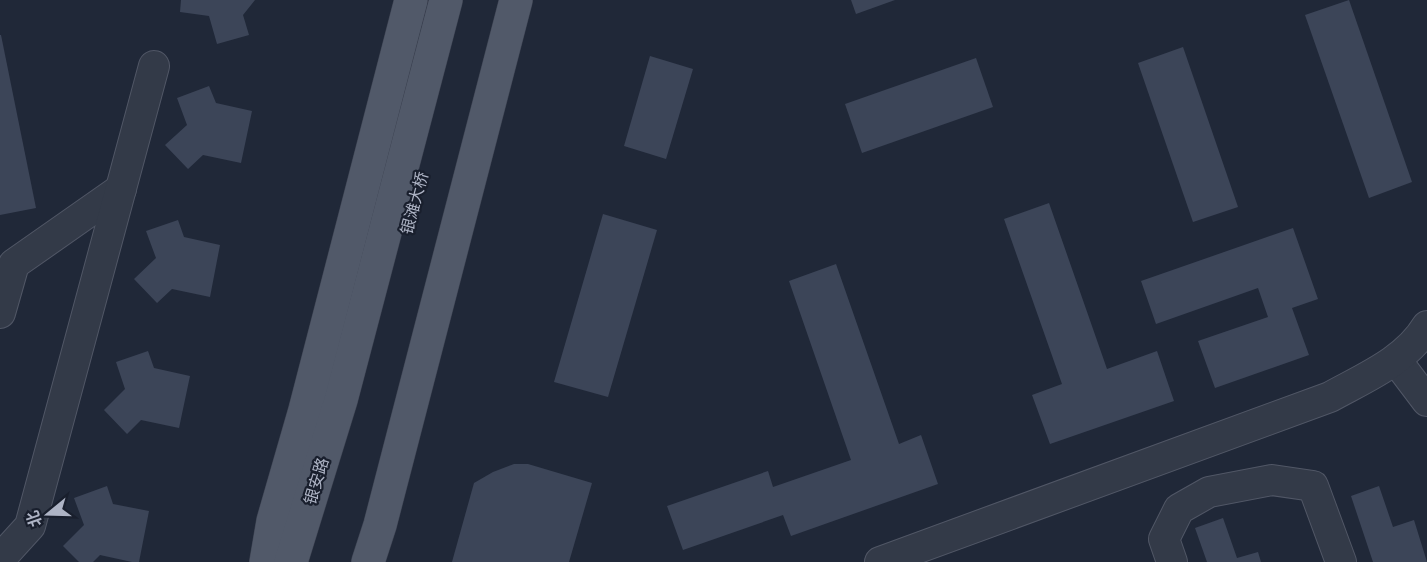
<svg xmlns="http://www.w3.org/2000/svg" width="1427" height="562" font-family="Rubik,'Noto Sans SC',sans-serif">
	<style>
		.building { fill: #3c4558 }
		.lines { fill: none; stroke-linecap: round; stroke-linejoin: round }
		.minor-casing { stroke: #515766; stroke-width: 32 }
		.major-casing { stroke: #3d4352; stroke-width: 34 }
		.minor { stroke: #333a48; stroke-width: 30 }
		.major { stroke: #515969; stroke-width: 33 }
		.labels { text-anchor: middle; stroke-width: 4.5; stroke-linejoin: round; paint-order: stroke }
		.street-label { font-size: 16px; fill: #aeb4c5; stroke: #191f2d }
	</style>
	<rect width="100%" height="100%" fill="#202838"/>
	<g class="building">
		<path d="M181 0H255L243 15 249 35 217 44 209 16 180 12Z"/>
		<path d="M851 0H895L856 14Z"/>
		<path d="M1349 0 1412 182 1369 198 1305 15Z"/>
		<path d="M0 35H1L36 208 0 215Z"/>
		<path d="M1183 47 1238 207 1193 222 1138 63Z"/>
		<path d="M650 56 693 69 666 159 624 146Z"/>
		<path d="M976 58 993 107 862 153 845 104Z"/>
		<path d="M209 86 216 103 252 111 241 163 203 155 188 169 165 145 187 125 177 98Z"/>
		<path d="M1049 203 1107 369 1157 351 1174 401 1050 444 1032 395 1062 384 1004 219Z"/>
		<path d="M603 214 657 230 608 397 554 382Z"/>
		<path d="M178 220 184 237 220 245 210 297 172 289 157 303 134 279 156 258 146 231Z"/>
		<path d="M1293 228 1318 299 1292 308 1309 355 1215 388 1198 341 1268 317 1258 288 1156 324 1141 281Z"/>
		<path d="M836 264 899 444 921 435 938 484 791 536 783 515 683 550 667 506 768 471 773 487 851 460 789 281Z"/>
		<path d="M148 351 154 368 190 376 179 428 141 420 127 434 104 410 125 389 116 362Z"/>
		<path d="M514 464H528L592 483 569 562H452L474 483 493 472Z"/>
		<path d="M107 486 113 504 149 511 139 562H132L100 555 93 562H79L63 546 84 525 74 498Z"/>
		<path d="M1379 486 1393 527 1414 520 1427 562H1373L1351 496Z"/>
		<path d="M1223 518 1237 558 1258 552 1261 562H1207L1195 528Z"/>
	</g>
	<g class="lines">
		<g class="minor-casing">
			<g id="minor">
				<path d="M0 313 14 264 121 189"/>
				<path d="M1396 360 1427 401"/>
				<path d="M0 559 30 526 154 66"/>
				<path d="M880 562 1330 397C1364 378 1406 361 1427 326"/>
				<path d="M1172 562 1164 539 1179 509 1209 492 1272 480 1313 486 1341 562"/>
			</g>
		</g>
		<g class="major-casing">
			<g id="major">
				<path d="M266 562 273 521 305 410 411 0"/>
				<path d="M291 562 341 400 446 0"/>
				<path d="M368 562 380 525 516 0"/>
			</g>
		</g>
		<use href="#minor" class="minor"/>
		<use href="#major" class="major"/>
	</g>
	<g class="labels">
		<g class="street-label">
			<text transform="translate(414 203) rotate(-75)" y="6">银滩大桥</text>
			<text transform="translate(316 481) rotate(-73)" y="6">银安路</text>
		</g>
	</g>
	<g transform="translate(48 514) rotate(251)" stroke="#191f2d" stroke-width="4.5" paint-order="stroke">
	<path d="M0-4.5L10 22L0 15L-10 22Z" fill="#aeb4c5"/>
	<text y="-9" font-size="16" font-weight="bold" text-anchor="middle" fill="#aeb4c5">北</text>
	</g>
</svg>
